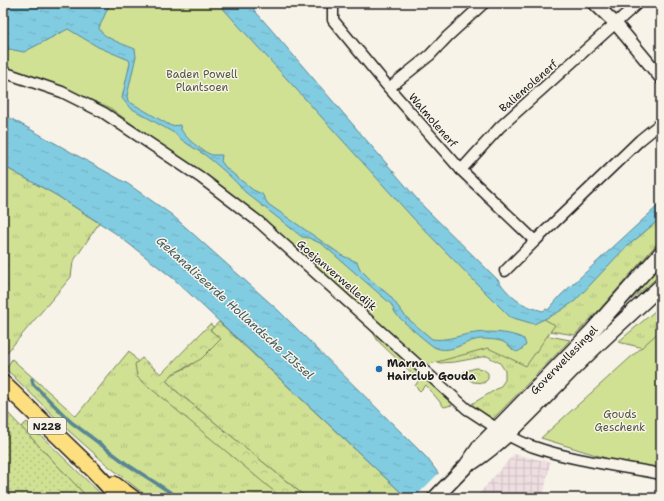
<svg xmlns="http://www.w3.org/2000/svg" width="664" height="501" font-family="'Shantell Sans',sans-serif">
	<style>
		.industrial { fill: url(#industrial-grid) }
		.grass { fill: url(#grass-tufts); stroke: #767e58 }
		.forest { fill: url(#forest-crowns); stroke: #767e58 }
		.park { fill: #d0e194; stroke: #767e58 }
		.garden { fill: url(#garden-dots); stroke: #767e58 }
		.water { fill: url(#water-ripples); stroke: #598693 }
		.pier { fill: #f7f3e8 }
		.lines { fill: none; stroke-linecap: round; stroke-linejoin: round }
		.stream { stroke: #598693; stroke-width: 3.5 }
		.minor-casing { stroke: #1c1c1c; stroke-width: 13 }
		.tertiary-casing { stroke: #1c1c1c; stroke-width: 15 }
		.secondary-casing { stroke: #1c1c1c; stroke-width: 17 }
		.primary-casing { stroke: #1c1c1c; stroke-width: 18 }
		.minor { stroke: #f7f3e8; stroke-width: 10 }
		.tertiary { stroke: #f7f3e8; stroke-width: 12 }
		.secondary { stroke: #f7f3e8; stroke-width: 14 }
		.primary { stroke: #fedf80; stroke-width: 15 }
		.poi-dot { fill: #1f6fb2; stroke: #f7f3e8; stroke-width: 1.5 }
		.labels { text-anchor: middle; stroke-width: 3; stroke-linejoin: round; paint-order: stroke }
		.shield { fill: #f7f3e8; stroke: #5e5c59; stroke-width: 1 }
		.shield-label { font-size: 10px; font-weight: bold; fill: #1c1c1c }
		.park-label { font-size: 11px; fill: #525740; stroke: #f7f3e8 }
		.street-label { font-size: 11px; fill: #1c1c1c; stroke: #f7f3e8 }
		.poi-label { font-size: 11px; font-weight: bold; fill: #1c1c1c; stroke: #f7f3e8; text-anchor: start }
		.water-label { font-size: 12px; font-style: italic; fill: #405a61; stroke: #f7f3e8 }
	</style>
	<defs>
		<pattern id="industrial-grid" width="8" height="8" patternUnits="userSpaceOnUse"><rect width="8" height="8" fill="#efdee1"/><path d="M0 4h8M4 0v8" fill="none" stroke="#ccbec0"/></pattern>
		<pattern id="grass-tufts" width="24" height="20" patternUnits="userSpaceOnUse"><rect width="24" height="20" fill="#d0e194"/><path d="M3 7l-1-3M5 7V3M7 7l1-3M15 17l-1-3M17 17v-4M19 17l1-3" fill="none" stroke="#b2c07f"/></pattern>
		<pattern id="forest-crowns" width="20" height="18" patternUnits="userSpaceOnUse"><rect width="20" height="18" fill="#d0e194"/><path d="M2 6a3 3 0 1 1 6 0M12 15a3 3 0 1 1 6 0" fill="none" stroke="#b2c07f"/></pattern>
		<pattern id="garden-dots" width="8" height="8" patternUnits="userSpaceOnUse"><rect width="8" height="8" fill="#d0e194"/><path d="M2 2h.1M6 6h.1" fill="none" stroke="#b2c07f" stroke-width="1.8" stroke-linecap="round"/></pattern>
		<pattern id="water-ripples" width="26" height="14" patternUnits="userSpaceOnUse"><rect width="26" height="14" fill="#82cce2"/><path d="M2 4q2-2 4 0t4 0M15 11q2-2 4 0t4 0" fill="none" stroke="#70afc1"/></pattern>
	</defs>
	<rect width="100%" height="100%" fill="#f7f3e8"/>
	<filter id="ink" filterUnits="userSpaceOnUse"><feTurbulence type="fractalNoise" baseFrequency=".025" numOctaves="2"/><feDisplacementMap in="SourceGraphic" scale="8" xChannelSelector="R" yChannelSelector="G"/><feConvolveMatrix kernelMatrix="1 2 1 2 8 2 1 2 1" color-interpolation-filters="sRGB"/></filter>
	<g filter="url(#ink)">
		<path class="industrial" d="M514 454 550 462 543 498H479L477 496Z"/>
		<g class="grass">
			<path d="M61 69 544 335 570 340 493 419 470 405 500 387 505 380V371L500 363 487 356 455 362 440 363 413 356 330 278 86 99Z"/>
			<path d="M3 166 56 195 99 223 73 262 71 277 3 357Z"/>
			<path d="M661 218V239L600 309 575 335 494 322 534 324Z"/>
			<path d="M661 257V274L616 313Z"/>
			<path d="M661 306V336L648 349 618 342Z"/>
			<path d="M219 322 407 498H307L175 390 166 380 173 374 190 366 221 339 210 330Z"/>
			<path d="M371 329 456 404 444 407 426 385 420 391 415 386 419 380 378 341Z"/>
			<path d="M129 351 138 362 135 364 282 498H149L106 464 68 430 6 369 12 359 76 416Z"/>
			<path d="M27 422 35 430 105 498H88L21 427Z"/>
		</g>
		<g class="forest">
			<path d="M210 324 214 327 210 330 221 339 201 359 173 374 166 380 175 390 307 498H282L137 377 135 364 142 358 161 374Z"/>
			<path d="M476 368 483 369 488 373V379L484 383 473 382 462 375 465 371Z"/>
		</g>
		<g class="park">
			<path d="M3 3H234L490 290 555 325 526 366 488 348 426 365 259 219 109 107 3 67Z"/>
			<path d="M661 330V469L609 459 541 438Z"/>
		</g>
		<path class="garden" d="M3 408 9 414 88 498H3Z"/>
		<g class="water">
			<path d="M3 3H110L99 28C102 38 126 45 135 49L136 56 127 96 128 101 171 126 180 125C180 135 203 152 212 155 215 155 219 155 222 155L221 161 226 168 253 190 262 194 268 204 343 256 357 262 360 269 371 280 390 296 406 317 432 339C445 341 457 336 469 334 485 331 509 331 524 339L526 345C514 358 515 349 505 343 499 339 490 340 484 339 467 338 452 356 434 347 429 344 401 320 397 315 394 312 393 307 391 304L322 244 309 238 302 237 245 192C234 179 218 165 205 155 194 148 183 142 174 133L129 107 122 98 130 63 129 60 98 47 68 29 24 52 3 48Z"/>
			<path d="M218 3H254V10L269 27 423 206 498 280C512 299 520 305 543 311L546 309 548 310 561 295 661 203V218L622 251 575 301 557 313 534 324 510 317 481 288 413 218Z"/>
			<path d="M3 114 128 184 172 215 279 311 427 458 438 473 463 498H417L412 493 407 498 174 279 115 233 56 195 3 166Z"/>
		</g>
		<path class="pier" d="M440 472 461 493 456 498H414L412 496 407 498 412 493 415 497Z"/>
		<g class="lines">
			<g class="stream">
				<path d="M32 379 33 384 71 422 128 465 179 498"/>
				<path d="M366 498 371 492"/>
			</g>
			<g class="minor-casing">
				<g id="minor">
					<path d="M333 3V20L389 88 461 170 535 241 640 140 661 123"/>
					<path d="M3 72 62 92 104 113 200 177 259 222 467 409C488 422 510 439 534 447 575 461 619 466 661 474"/>
					<path d="M389 88 430 55 448 36 484 3"/>
					<path d="M461 170 500 127 638 3"/>
					<path d="M505 271 535 241"/>
				</g>
			</g>
			<g class="tertiary-casing">
				<path id="tertiary" d="M594 3 616 24 661 78"/>
			</g>
			<g class="secondary-casing">
				<g id="secondary">
					<path d="M473 462C507 439 535 407 564 378 595 346 628 316 661 286"/>
					<path id="s1" d="M435 498 466 466 480 446 592 331 661 253"/>
				</g>
			</g>
			<g class="primary-casing">
				<g id="primary">
					<path d="M3 383 92 469 119 498"/>
					<path d="M114 484 133 498"/>
				</g>
			</g>
			<use href="#minor" class="minor"/>
			<use href="#tertiary" class="tertiary"/>
			<use href="#secondary" class="secondary"/>
			<use href="#primary" class="primary"/>
		</g>
	</g>
	<circle class="poi-dot" cx="379" cy="369" r="4"/>
	<g class="labels">
		<rect class="shield" x="28" y="418" width="38" height="16" rx="3"/>
		<g class="shield-label">
			<text x="47" y="430">N228</text>
		</g>
		<g class="park-label">
			<text x="202" y="78">Baden Powell<tspan x="202" dy="13">Plantsoen</tspan></text>
			<text x="620" y="418">Gouds<tspan x="620" dy="13">Geschenk</tspan></text>
		</g>
		<g class="street-label">
			<text transform="translate(528 86) rotate(-41)" y="4">Baliemolenerf</text>
			<text transform="translate(433 120) rotate(49)" y="4">Walmolenerf</text>
			<text transform="translate(337 275) rotate(41)" y="4">Goejanverwelledijk</text>
			<text dy="4" stroke="none"><textPath href="#s1" startOffset="189">Goverwellesingel</textPath></text>
		</g>
		<g class="poi-label">
			<text x="387" y="367">Marna<tspan x="387" dy="13">Hairclub Gouda</tspan></text>
		</g>
		<g class="water-label">
			<text transform="translate(235 308) rotate(42)" y="4">Gekanaliseerde Hollandsche IJssel</text>
		</g>
	</g>
	<rect width="664" height="501" fill="none" stroke="#f7f3e8" stroke-width="16"/>
	<rect x="8" y="8" width="648" height="485" fill="none" stroke="#1c1c1c" stroke-width="1.5" filter="url(#ink)"/>
</svg>
